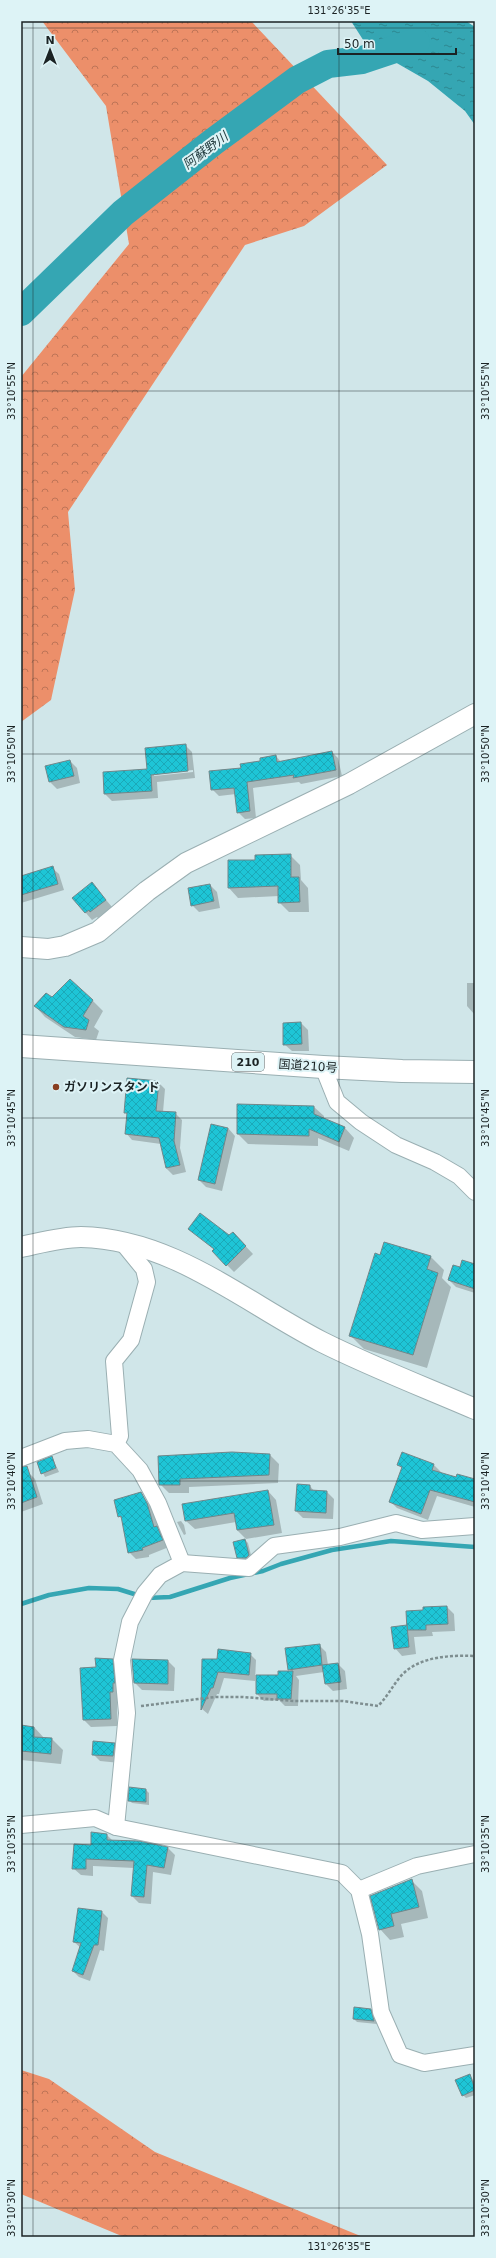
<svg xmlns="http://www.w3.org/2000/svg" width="496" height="2258" font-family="'DejaVu Sans','Noto Sans JP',sans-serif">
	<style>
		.forest { fill: url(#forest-crowns) }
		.water { fill: url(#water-ripples) }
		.shadow { fill: #0003; fill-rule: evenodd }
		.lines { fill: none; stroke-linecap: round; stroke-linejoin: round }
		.stream { stroke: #35a6b3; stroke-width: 4.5 }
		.river { stroke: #35a6b3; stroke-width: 28 }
		.building { fill: url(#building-cross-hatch); stroke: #728689 }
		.minor-casing { stroke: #9aafb2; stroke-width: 18 }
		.tertiary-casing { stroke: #9aafb2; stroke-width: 22 }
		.trunk-casing { stroke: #9aafb2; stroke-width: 24 }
		.path { stroke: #7e8e90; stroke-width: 2.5; stroke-dasharray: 3 2; stroke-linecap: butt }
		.minor { stroke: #fff; stroke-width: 16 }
		.tertiary { stroke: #fff; stroke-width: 20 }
		.trunk { stroke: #fff; stroke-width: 22 }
		.ticks { fill: none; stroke: #1b2324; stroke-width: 1; stroke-opacity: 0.45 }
		.poi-dot { fill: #883f21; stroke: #ddf3f6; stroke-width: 1.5 }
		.labels { text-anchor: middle; stroke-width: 4; stroke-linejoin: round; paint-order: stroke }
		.shield { fill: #ddf3f6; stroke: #556163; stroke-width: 1 }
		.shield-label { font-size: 11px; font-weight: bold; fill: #1b2324 }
		.street-label { font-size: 12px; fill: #1b2324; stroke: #ddf3f6 }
		.poi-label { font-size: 12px; font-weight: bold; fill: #1b2324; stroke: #ddf3f6; text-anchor: start }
		.water-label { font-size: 13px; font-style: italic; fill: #253e41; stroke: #ddf3f6 }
		.neatline { fill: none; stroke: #1b2324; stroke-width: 1.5 }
		.ticks-label { font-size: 10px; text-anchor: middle; fill: #1b2324 }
	</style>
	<defs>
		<pattern id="forest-crowns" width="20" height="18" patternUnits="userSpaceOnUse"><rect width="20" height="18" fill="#ec8f6a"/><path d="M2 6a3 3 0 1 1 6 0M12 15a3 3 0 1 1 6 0" fill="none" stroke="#be7457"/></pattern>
		<pattern id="water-ripples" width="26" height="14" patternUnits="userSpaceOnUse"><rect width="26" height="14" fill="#35a6b3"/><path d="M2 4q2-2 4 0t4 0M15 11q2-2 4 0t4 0" fill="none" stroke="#2c8791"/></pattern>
		<pattern id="building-cross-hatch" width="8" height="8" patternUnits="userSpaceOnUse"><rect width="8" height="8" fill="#1ec5d6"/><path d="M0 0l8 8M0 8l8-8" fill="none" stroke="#1ba9b8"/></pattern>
	</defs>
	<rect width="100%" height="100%" fill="#d0e6e9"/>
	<g class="forest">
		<path d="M42 21H251L387 165 304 226 245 245 68 512 75 590 51 700 21 722V377L129 244 106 106Z"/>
		<path d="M21 2070 49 2079 155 2152 363 2237H124L21 2194Z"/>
	</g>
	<path class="water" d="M351 21H466L475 27V125L465 111 428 81 367 46Z"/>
	<g class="shadow">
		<path d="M185 745 192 752 195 778 157 782 158 798 112 801 105 794 148 770ZM193 770V772L154 776V774Z"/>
		<path d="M332 752 338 758 342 776 301 784 299 782 253 788 256 818 245 819 238 812 236 794 219 796 212 789 242 769 276 756 281 762Z"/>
		<path d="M70 761 77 768 80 783 57 789 50 782Z"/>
		<path d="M290 855 300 865 301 880 308 888 309 912H289L279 902V896L238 898 229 888Z"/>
		<path d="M52 868 59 874 64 890 21 903V877Z"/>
		<path d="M92 883 112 907 98 918 97 917 92 920 73 898Z"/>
		<path d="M210 885 217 892 220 908 199 912 192 905Z"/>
		<path d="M467 983H475V1015L467 1006Z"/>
		<path d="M52 999 92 1000 103 1011 94 1027 99 1031 96 1040 75 1037 45 1017 35 1006Z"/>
		<path d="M301 1023 308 1030 309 1051H292L284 1044V1024Z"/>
		<path d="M158 1082 165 1089 163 1112 175 1113 182 1120 180 1148 186 1172 173 1175 166 1168 161 1144 132 1140 126 1133 128 1115 125 1112Z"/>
		<path d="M314 1107 324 1116V1119L345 1128 354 1138 349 1151 318 1138V1146L248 1144 238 1134Z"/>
		<path d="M228 1128 235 1136 222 1191 206 1187 199 1180Z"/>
		<path d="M190 1229 229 1236 233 1233 253 1254 234 1272 213 1251 215 1250Z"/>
		<path d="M384 1243 431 1257 444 1270 442 1278 451 1287 427 1368 364 1349 350 1335Z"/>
		<path d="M475 1265V1293L456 1287 449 1280 460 1269Z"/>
		<path d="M403 1453 434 1465 441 1472 440 1474 475 1481V1507L437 1496 428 1520 397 1508 390 1501 402 1469 399 1465Z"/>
		<path d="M270 1455 279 1464 278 1483 189 1487V1493H169L160 1484Z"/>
		<path d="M52 1457 59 1472 45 1477 38 1463Z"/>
		<path d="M28 1472 35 1479 43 1504 21 1512V1474Z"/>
		<path d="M310 1486 315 1492H327L334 1499 333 1519 303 1518 296 1511Z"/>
		<path d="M268 1491 276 1500 282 1533 246 1539 237 1530 236 1522 195 1529 186 1521Z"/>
		<path d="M141 1494 154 1511 159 1529 164 1534 169 1547 149 1555V1557L136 1559 129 1552 123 1520 119 1516Z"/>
		<path d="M181 1521 184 1525 186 1534 184 1535 177 1522Z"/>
		<path d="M245 1540 248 1543 252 1559 241 1561 238 1557Z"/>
		<path d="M447 1607 454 1614 455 1631 432 1632 433 1636 414 1637 416 1654 402 1656 395 1648 408 1628Z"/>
		<path d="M319 1645 326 1652 328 1665 338 1664 345 1671 347 1689 333 1691 326 1684 324 1672 296 1676 299 1680 298 1706H285L279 1700 264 1701 257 1694 279 1676 292 1672 289 1669Z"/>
		<path d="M250 1654 256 1660 255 1681 224 1678 219 1694H217L208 1714 202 1709 203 1660H218Z"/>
		<path d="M111 1660 118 1667 120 1698H117V1726L91 1727 84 1720Z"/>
		<path d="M168 1661 175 1668 174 1691 142 1690 135 1683Z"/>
		<path d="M21 1726 34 1727 45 1739H52L63 1750 61 1764 21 1760Z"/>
		<path d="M114 1744 121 1751 120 1763 100 1761 93 1754Z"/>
		<path d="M146 1790 149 1793V1805L132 1803 129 1800Z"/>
		<path d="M107 1835 114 1842H139L168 1848 175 1855 171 1875 153 1872 151 1904 139 1903 132 1896 134 1868 93 1866V1876L81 1875 73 1868 92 1846Z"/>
		<path d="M412 1881 422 1891 428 1918 401 1924 404 1937 390 1940 380 1929Z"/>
		<path d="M78 1909 102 1912 108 1918 104 1951 100 1950 90 1981 79 1977 73 1971 81 1948 74 1942Z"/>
		<path d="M371 2010 374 2013 377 2024 357 2022 354 2019Z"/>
		<path d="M470 2075 475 2083V2095L466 2098 463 2095Z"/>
	</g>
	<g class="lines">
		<path class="stream" d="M21 1604 49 1595 89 1588 118 1589 147 1598 170 1597 230 1578 263 1571 281 1564 332 1550 391 1541 475 1547"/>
		<path class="river" d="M21 312 123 213 213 142 297 80 328 64 362 60 416 42"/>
	</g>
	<g class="building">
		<path d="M186 744 188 771 151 775 152 791 104 794 103 772 147 769 145 748Z"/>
		<path d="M332 751 336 770 293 778 294 775 247 782 250 811 237 813 234 788 211 790 209 771 241 768 240 764 260 761V758L276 755 277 762Z"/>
		<path d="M70 760 74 776 49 782 45 766Z"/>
		<path d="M291 854V877H299L300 902 278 903V886L228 888V860H255V855Z"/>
		<path d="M53 866 58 884 21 895V876Z"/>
		<path d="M92 882 106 900 90 912 89 910 85 913 72 898Z"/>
		<path d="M210 884 214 901 191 906 188 888Z"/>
		<path d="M70 979 93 1000 83 1016 89 1020 86 1030 64 1027 34 1006 46 993 52 997Z"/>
		<path d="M301 1022 302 1044 283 1045V1023Z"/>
		<path d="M127 1078 159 1081 156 1111 176 1112 174 1141 180 1165 166 1168 159 1138 125 1134 127 1113H124Z"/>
		<path d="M237 1104 314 1106V1114L345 1127 339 1142 309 1129V1136L237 1134Z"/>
		<path d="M211 1124 228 1128 215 1184 198 1180Z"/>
		<path d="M200 1213 229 1235 233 1232 246 1246 226 1266 212 1251 214 1249 188 1229Z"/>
		<path d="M384 1242 431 1256 427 1269 438 1273 413 1355 349 1336 375 1253 380 1255Z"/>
		<path d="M462 1260 475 1264V1289L448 1280 453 1265 460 1267Z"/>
		<path d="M232 1452 270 1454 269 1475 180 1479V1485H159L158 1456Z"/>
		<path d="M402 1452 434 1464 432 1470 456 1477 457 1474 475 1479V1502L430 1490 421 1514 389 1502 402 1467 397 1465Z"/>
		<path d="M52 1456 56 1468 41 1474 37 1462Z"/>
		<path d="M27 1466 37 1497 21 1503V1467Z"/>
		<path d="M297 1484 310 1485V1490L327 1491 326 1513 295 1511Z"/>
		<path d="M268 1490 274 1525 237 1530 234 1513 185 1521 182 1504Z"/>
		<path d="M141 1492 147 1503 154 1527 157 1526 163 1540 142 1548 143 1550 128 1553 121 1516 118 1517 114 1500Z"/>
		<path d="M245 1539 249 1555 246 1558H237L233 1542Z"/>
		<path d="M447 1606 448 1624 426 1625V1630H407L406 1611 423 1610V1607Z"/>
		<path d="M407 1625 409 1647 394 1649 391 1627Z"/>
		<path d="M320 1644 322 1665 288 1670 285 1648Z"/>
		<path d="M218 1649 251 1653 249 1675 218 1672 213 1688H211L201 1710 202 1659H217Z"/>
		<path d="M95 1658 113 1659 115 1683H113V1692H110L111 1719 83 1720 80 1668 96 1667Z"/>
		<path d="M132 1659 168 1660V1684L134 1683Z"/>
		<path d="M338 1663 341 1682 325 1684 322 1665Z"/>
		<path d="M278 1671H293L291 1699H277V1694H256V1675H278Z"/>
		<path d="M21 1725 34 1727V1737L52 1738 51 1754 21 1751Z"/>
		<path d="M93 1741 115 1743 113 1756 92 1755Z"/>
		<path d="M129 1787 146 1789V1802L128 1801Z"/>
		<path d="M91 1832 107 1834V1840L139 1841 168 1847 164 1868 147 1865 144 1897 131 1896 134 1861 86 1859V1869H72L74 1844 91 1845Z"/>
		<path d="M412 1879 419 1907 391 1914 394 1926 379 1930 370 1896Z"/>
		<path d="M78 1908 102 1911 98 1945H94L83 1975 72 1971 81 1943 73 1942Z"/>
		<path d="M354 2007 371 2009 374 2021 353 2019Z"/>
		<path d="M470 2074 475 2090 462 2096 455 2080Z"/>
	</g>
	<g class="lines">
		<g class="minor-casing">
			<g id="minor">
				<path d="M323 1067 337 1102 361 1122 396 1145 435 1162 459 1176 475 1192"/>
				<path d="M116 1444 120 1436 114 1361 131 1340 147 1282 144 1269 122 1242"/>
				<path d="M21 1458 65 1441 76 1440 88 1439 116 1444 140 1470 158 1503 182 1563"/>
				<path d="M21 1825 95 1818 116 1827 342 1873 359 1890 370 1934 381 2012 400 2055 424 2063 475 2055"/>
				<path d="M116 1827 127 1713 122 1660 130 1622 145 1593 160 1575 182 1563 249 1568 274 1546 340 1537 396 1523 422 1530 475 1526"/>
				<path d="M359 1890 417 1866 475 1854"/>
			</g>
		</g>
		<g class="tertiary-casing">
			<g id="tertiary">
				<path d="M21 947 48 949 65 946 98 932 147 891 186 863 349 784 475 714"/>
				<path d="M21 1247C40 1243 61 1237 81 1237 173 1239 244 1302 322 1342 372 1367 424 1387 475 1409"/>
			</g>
		</g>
		<g class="trunk-casing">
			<path id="trunk" d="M21 1046 323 1067 402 1071 475 1072"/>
		</g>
		<path class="path" d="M141 1706 215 1697H243L294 1701H343L378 1706C387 1697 392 1687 400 1677 418 1656 450 1655 475 1656"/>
		<use href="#minor" class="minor"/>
		<use href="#tertiary" class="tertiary"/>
		<use href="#trunk" class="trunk"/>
	</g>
	<path class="ticks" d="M33 21V2237M339 21V2237M21 28H475M21 391H475M21 754H475M21 1118H475M21 1481H475M21 1844H475M21 2208H475"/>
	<circle class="poi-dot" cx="56" cy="1087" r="4"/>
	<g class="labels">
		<rect class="shield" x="232" y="1053" width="32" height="18" rx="3"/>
		<g class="shield-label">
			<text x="248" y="1066">210</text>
		</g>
		<g class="street-label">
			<text transform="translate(308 1066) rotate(4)" y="4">国道210号</text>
		</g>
		<g class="poi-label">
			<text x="64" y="1091">ガソリンスタンド</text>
		</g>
		<g class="water-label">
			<text transform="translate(205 150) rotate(-37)" y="5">阿蘇野川</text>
		</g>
	</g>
	<rect width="496" height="2258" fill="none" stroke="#ddf3f6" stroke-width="44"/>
	<g transform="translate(50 50)" stroke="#ddf3f6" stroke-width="3" paint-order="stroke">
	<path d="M0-3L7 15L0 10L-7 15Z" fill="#1b2324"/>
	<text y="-6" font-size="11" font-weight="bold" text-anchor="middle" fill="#1b2324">N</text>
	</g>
	<path d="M338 48v6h118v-6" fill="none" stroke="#1b2324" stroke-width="2"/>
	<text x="344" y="48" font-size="12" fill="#1b2324" stroke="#ddf3f6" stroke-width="3" paint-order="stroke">50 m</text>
	<rect x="22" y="22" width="452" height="2214" class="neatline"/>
	<g class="ticks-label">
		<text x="339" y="14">131°26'35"E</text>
		<text transform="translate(11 391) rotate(-90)" y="4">33°10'55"N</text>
		<text transform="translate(485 391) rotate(-90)" y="4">33°10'55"N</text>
		<text transform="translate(11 754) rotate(-90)" y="4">33°10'50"N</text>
		<text transform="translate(485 754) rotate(-90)" y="4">33°10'50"N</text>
		<text transform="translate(11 1118) rotate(-90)" y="4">33°10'45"N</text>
		<text transform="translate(485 1118) rotate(-90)" y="4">33°10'45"N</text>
		<text transform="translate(11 1481) rotate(-90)" y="4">33°10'40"N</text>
		<text transform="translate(485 1481) rotate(-90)" y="4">33°10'40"N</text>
		<text transform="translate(11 1844) rotate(-90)" y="4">33°10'35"N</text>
		<text transform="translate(485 1844) rotate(-90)" y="4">33°10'35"N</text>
		<text transform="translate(11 2208) rotate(-90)" y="4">33°10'30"N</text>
		<text transform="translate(485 2208) rotate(-90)" y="4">33°10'30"N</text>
		<text x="339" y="2250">131°26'35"E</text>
	</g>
</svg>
